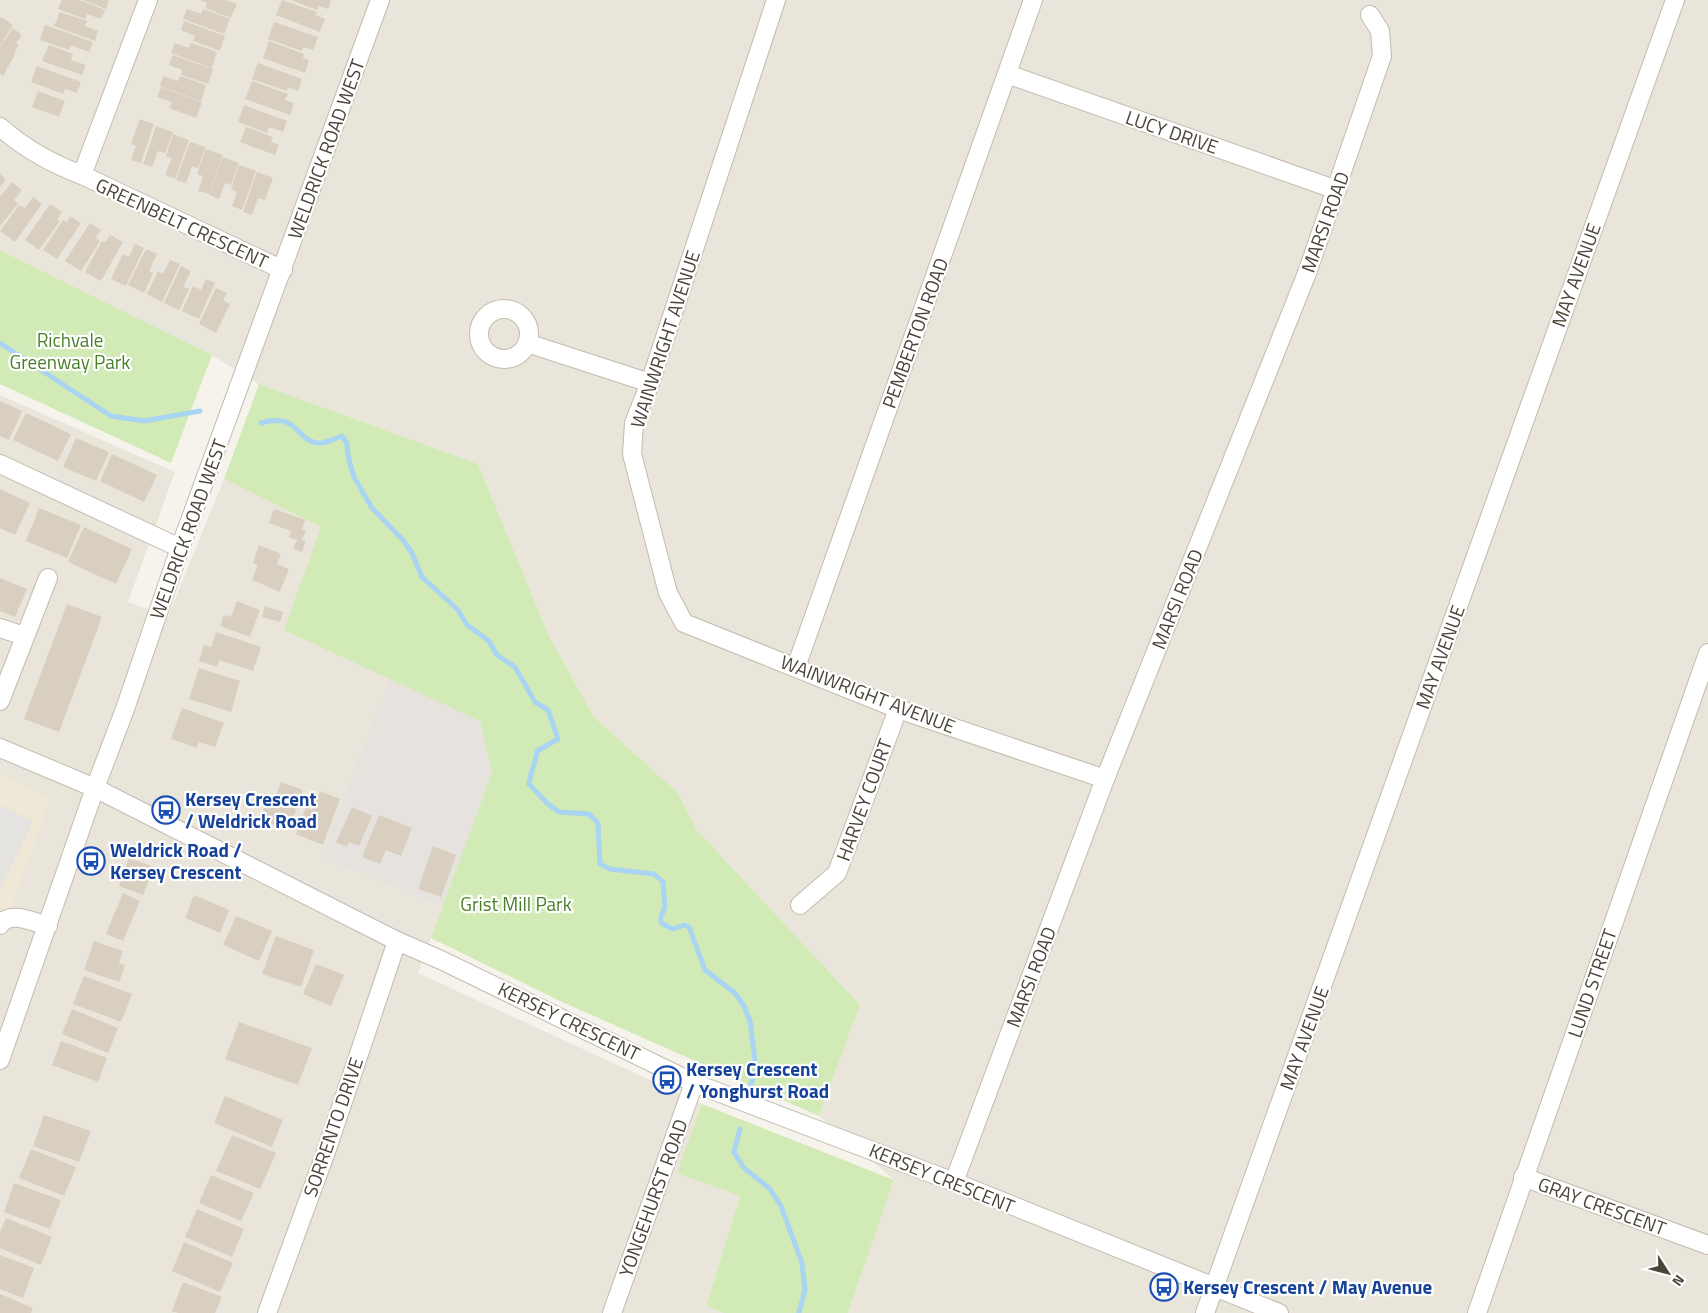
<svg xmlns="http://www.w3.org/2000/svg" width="1708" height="1313" font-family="'Titillium Web',sans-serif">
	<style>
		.residential { fill: #eae5da }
		.industrial { fill: #e6e2dd }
		.education { fill: #efe8d6 }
		.green { fill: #d2eab5 }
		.parking { fill: #e5e3e0 }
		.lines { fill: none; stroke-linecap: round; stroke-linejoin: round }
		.stream { stroke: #a9d4f2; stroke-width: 5 }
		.building { fill: #d8cfc1 }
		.minor-casing { stroke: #c2bbae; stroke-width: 20 }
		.minor { stroke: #fff; stroke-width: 18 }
		.labels { text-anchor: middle; stroke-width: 4.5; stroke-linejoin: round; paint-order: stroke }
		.street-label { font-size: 19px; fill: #4b4439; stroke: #fff }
		.park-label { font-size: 19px; fill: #4a7f2a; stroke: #fff }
		.transit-label { font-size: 19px; font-weight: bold; fill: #164399; stroke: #fff; text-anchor: start }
	</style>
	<rect width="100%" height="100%" fill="#f6f3ec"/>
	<g class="residential">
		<path d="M0 0H1708V1313H848L894 1180 819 1116 860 1005 697 830 677 792 594 717 549 636 478 464 259 384 212 355 0 250Z"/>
		<path d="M0 395 175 472 128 602 168 616 224 479 321 527 480 721 492 773 418 973 702 1104 678 1173 740 1196 706 1305 724 1313H0Z"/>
	</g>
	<path class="industrial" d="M390 679 480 721 492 773 443 906 321 857Z"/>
	<path class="education" d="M0 772 50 799 0 938Z"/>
	<g class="green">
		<path d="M0 250 212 355 171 463 0 384Z"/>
		<path d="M259 384 478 464 549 636 594 717 677 792 697 830 860 1005 819 1116 560 1001 431 938 492 773 480 721 284 630 321 527 224 479Z"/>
		<path d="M702 1104 894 1180 848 1313H724L706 1306 740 1196 677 1173Z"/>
	</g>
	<path class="parking" d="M0 805 33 821 0 890Z"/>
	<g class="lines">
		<g class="stream">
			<path d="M0 343 111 416 144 421 200 411"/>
			<path d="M261 423C301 412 294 442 320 443 327 443 336 438 342 436L347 443 348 456 354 477 372 508 403 540 412 553 422 577 458 610 467 625 489 641 497 655 515 667 535 702 548 710 558 739 537 751C536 763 530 772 529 784L548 804 559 812 589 814 598 823 600 864 610 869 654 874 663 882 665 908 661 916V923L673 929 684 925 689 927 705 970 735 993 744 1006 750 1021 756 1069 750 1087"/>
			<path d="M740 1129 734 1152 744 1168 770 1189 781 1206 802 1263 805 1290 799 1313"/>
		</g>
	</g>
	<g class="building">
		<path d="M62 0H79L105 10 101 19 87 14 85 19 58 9Z"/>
		<path d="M83 0H109L106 9Z"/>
		<path d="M200 0H226L237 4 231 18 205 8 207 3Z"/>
		<path d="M282 0 317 12 315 15 325 19 320 32 276 15Z"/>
		<path d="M291 0H331L328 9 319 6 317 10Z"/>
		<path d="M187 9 201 14 203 9 230 19 224 34 183 19Z"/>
		<path d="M60 12 87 21 85 26 98 31 95 41 54 26Z"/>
		<path d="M1 17 13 25 0 46V18Z"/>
		<path d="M184 21 225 36 220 51 193 41 195 36 181 30Z"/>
		<path d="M274 22 318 37 313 50 303 47 302 51 268 39Z"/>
		<path d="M45 25 93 42 89 52 71 45 69 50 40 40Z"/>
		<path d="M13 28 22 35 16 43 19 45 15 51 16 52 3 76 0 74V47Z"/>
		<path d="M269 41 304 54 303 58 309 60 305 73 263 58Z"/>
		<path d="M175 43 189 48 191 43 217 52 212 68 171 53Z"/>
		<path d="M49 45 73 54 71 60 86 65 82 75 42 61Z"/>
		<path d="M173 55 213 69 208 84 181 75 182 70 169 65Z"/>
		<path d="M258 63 302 79 298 91 288 87 287 91 252 79Z"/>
		<path d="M37 66 81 82 77 93 65 89 64 94 31 82Z"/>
		<path d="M163 76 178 81 180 76 206 85 201 101 160 86Z"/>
		<path d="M252 81 288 94 285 100 294 103 290 115 245 99Z"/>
		<path d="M161 87 202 102 196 118 169 108 172 102 157 97Z"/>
		<path d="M38 91 65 101 59 117 32 107Z"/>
		<path d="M244 105 287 121 283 132 269 127 267 133 238 122Z"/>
		<path d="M140 119 154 124 141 163 131 160 136 146 131 144Z"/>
		<path d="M156 126 173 132 165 153 158 151 152 167 143 164Z"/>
		<path d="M246 127 273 137 271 142 279 145 275 155 240 142Z"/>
		<path d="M173 134 189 140 175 179 165 175 172 158 166 156Z"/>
		<path d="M190 142 206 147 198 168 192 166 186 183 176 180Z"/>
		<path d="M206 149 223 155 209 194 198 191 203 176 197 174Z"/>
		<path d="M223 157 239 163 231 185 225 183 219 199 209 195Z"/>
		<path d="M239 165 256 171 242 210 232 206 237 192 231 189Z"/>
		<path d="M257 172 273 178 265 200 258 198 252 215 243 212Z"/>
		<path d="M0 174 6 180 0 187Z"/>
		<path d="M12 182 22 190 14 200 18 204 0 226V197Z"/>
		<path d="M33 197 42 204 15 242 0 231 19 205 25 208Z"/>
		<path d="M50 204 62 212 57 219 60 221 39 250 25 240Z"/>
		<path d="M70 216 81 223 57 259 43 250 63 220 67 222Z"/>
		<path d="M90 223 101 230 95 238 100 241 81 271 65 261Z"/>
		<path d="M110 235 123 242 101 281 85 272 102 241 106 242Z"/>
		<path d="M135 244 144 248 126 286 111 279 123 254 129 257Z"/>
		<path d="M146 249 157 254 149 271 153 273 144 293 128 285Z"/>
		<path d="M170 260 180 264 162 302 147 294 158 271 163 274Z"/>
		<path d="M181 266 191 271 183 287 189 289 179 310 164 303Z"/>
		<path d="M206 279 215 283 199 319 182 311 193 286 201 290Z"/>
		<path d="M216 288 227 293 223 300 230 304 216 333 199 324Z"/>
		<path d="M0 401 22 411 9 440 0 436Z"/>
		<path d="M26 413 71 434 58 461 13 440Z"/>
		<path d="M76 438 109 452 96 481 63 467Z"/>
		<path d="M112 454 157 475 144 502 100 481Z"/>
		<path d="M0 489 30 503 15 535 0 528Z"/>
		<path d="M39 508 81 525 67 558 26 541Z"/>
		<path d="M274 509 305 520 302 529 306 530 302 540 306 541 302 552 293 549 297 540 289 537 291 531 269 523Z"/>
		<path d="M84 527 132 549 116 584 68 562Z"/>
		<path d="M259 545 281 554 277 564 289 569 280 592 252 580 258 565 253 563Z"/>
		<path d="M0 578 27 589 15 617 0 611Z"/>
		<path d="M237 601 260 610 250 637 220 626 224 615 231 617Z"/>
		<path d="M67 604 102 617 59 732 24 719Z"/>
		<path d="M265 606 283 612 280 622 262 617Z"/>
		<path d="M216 632 261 647 253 671 219 660 217 667 199 661 204 645 211 647Z"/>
		<path d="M199 668 240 681 231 712 189 699Z"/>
		<path d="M182 708 224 723 215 747 199 742 197 748 171 739Z"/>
		<path d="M281 782 303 790 289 830 260 819 268 798 274 801Z"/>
		<path d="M320 791 340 799 323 845 296 834 306 807 312 810Z"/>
		<path d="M352 807 372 816 359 846 349 842 347 847 336 842Z"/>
		<path d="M379 815 412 828 401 856 386 850 380 864 362 857Z"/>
		<path d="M433 846 456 855 441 897 418 889Z"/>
		<path d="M129 858 154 867 143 895 119 886Z"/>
		<path d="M123 893 140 901 123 941 106 934Z"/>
		<path d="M194 895 229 910 220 933 185 918Z"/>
		<path d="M236 916 272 931 259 961 223 945Z"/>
		<path d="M276 936 314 950 301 987 262 974Z"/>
		<path d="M94 941 123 951 119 963 125 965 119 982 84 970Z"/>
		<path d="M316 964 344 975 331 1006 303 994Z"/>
		<path d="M84 976 132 994 121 1022 73 1004Z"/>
		<path d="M72 1009 118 1028 108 1053 62 1034Z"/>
		<path d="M239 1022 312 1048 298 1085 225 1059Z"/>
		<path d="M61 1041 107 1058 98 1082 52 1065Z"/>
		<path d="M225 1096 283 1120 272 1147 214 1123Z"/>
		<path d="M44 1115 91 1131 79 1162 33 1146Z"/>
		<path d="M232 1135 276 1153 260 1189 216 1171Z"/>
		<path d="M31 1149 76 1167 64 1196 19 1178Z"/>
		<path d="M211 1175 254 1193 241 1221 199 1203Z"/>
		<path d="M14 1183 61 1200 50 1229 4 1212Z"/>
		<path d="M197 1209 244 1229 232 1257 185 1237Z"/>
		<path d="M6 1218 52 1237 41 1265 0 1248V1232Z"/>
		<path d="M184 1242 233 1263 220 1292 172 1271Z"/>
		<path d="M0 1255 34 1268 23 1298 0 1289Z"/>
		<path d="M183 1282 222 1297 215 1313H178L172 1311Z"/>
		<path d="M0 1294 33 1308 31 1313H0Z"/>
	</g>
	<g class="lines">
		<g class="minor-casing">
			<g id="minor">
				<path d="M776 0 650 383 634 423 632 454 668 593 684 623 898 709 1105 779"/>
				<path d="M1007 74 1337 190"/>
				<path d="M0 127C24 148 52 164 82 175L283 270"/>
				<path d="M82 175 148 0"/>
				<circle cx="504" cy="334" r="25"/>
				<path d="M527 343 650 383"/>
				<path d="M0 464 180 548"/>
				<path d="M0 628 24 636"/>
				<path d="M796 667 1033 0"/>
				<path d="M0 701 48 578"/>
				<path d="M0 748 95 788 397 941 441 960 694 1083 954 1182 1279 1313"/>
				<path d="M800 905 837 873 898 709"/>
				<path d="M0 925C10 910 33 922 48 926"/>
				<path d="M0 1060 95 788 125 709 180 548 380 0"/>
				<path d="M1523 1177 1708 1245"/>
				<path d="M954 1182 1105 779 1307 273 1382 56 1380 31 1370 15"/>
				<path d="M267 1313 327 1149 397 941"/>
				<path d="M612 1313 694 1083"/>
				<path d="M1205 1313 1675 0"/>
				<path d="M1477 1313 1708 653"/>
			</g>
		</g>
		<use href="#minor" class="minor"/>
	</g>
	<defs>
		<g id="bus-ring" transform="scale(1.4375)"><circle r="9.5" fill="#fff" stroke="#1a4fb4" stroke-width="1.5"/><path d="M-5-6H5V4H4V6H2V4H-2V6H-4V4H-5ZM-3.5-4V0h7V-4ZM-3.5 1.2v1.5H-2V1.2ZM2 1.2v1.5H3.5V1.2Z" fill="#1a4fb4"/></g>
	</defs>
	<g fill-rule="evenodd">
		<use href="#bus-ring" x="166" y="810"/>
		<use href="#bus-ring" x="91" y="861"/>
		<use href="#bus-ring" x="667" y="1080"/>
		<use href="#bus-ring" x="1164" y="1287"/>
	</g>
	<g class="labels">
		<g class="street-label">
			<text transform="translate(1172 132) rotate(19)" y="7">LUCY DRIVE</text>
			<text transform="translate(326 149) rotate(-70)" y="7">WELDRICK ROAD WEST</text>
			<text transform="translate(1325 222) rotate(-70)" y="7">MARSI ROAD</text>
			<text transform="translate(182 223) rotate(25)" y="7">GREENBELT CRESCENT</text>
			<text transform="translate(1576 275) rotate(-70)" y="7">MAY AVENUE</text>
			<text transform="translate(915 333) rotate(-70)" y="7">PEMBERTON ROAD</text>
			<text transform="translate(665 339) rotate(-72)" y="7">WAINWRIGHT AVENUE</text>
			<text transform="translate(188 529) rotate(-70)" y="7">WELDRICK ROAD WEST</text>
			<text transform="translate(1177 599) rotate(-68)" y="7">MARSI ROAD</text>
			<text transform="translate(1440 657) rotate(-70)" y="7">MAY AVENUE</text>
			<text transform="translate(868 694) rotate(21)" y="7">WAINWRIGHT AVENUE</text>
			<text transform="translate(864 800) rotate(-70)" y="7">HARVEY COURT</text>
			<text transform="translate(1031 977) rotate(-69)" y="7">MARSI ROAD</text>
			<text transform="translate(1592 983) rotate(-71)" y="7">LUND STREET</text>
			<text transform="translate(569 1021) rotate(26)" y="7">KERSEY CRESCENT</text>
			<text transform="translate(1304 1038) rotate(-70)" y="7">MAY AVENUE</text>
			<text transform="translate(333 1127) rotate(-71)" y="7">SORRENTO DRIVE</text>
			<text transform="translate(942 1178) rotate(22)" y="7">KERSEY CRESCENT</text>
			<text transform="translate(653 1198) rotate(-70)" y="7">YONGEHURST ROAD</text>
			<text transform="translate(1602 1206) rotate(20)" y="7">GRAY CRESCENT</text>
		</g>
		<g class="park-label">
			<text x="70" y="347">Richvale<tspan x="70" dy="22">Greenway Park</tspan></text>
			<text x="516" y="911">Grist Mill Park</text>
		</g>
		<g class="transit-label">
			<text x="185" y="806">Kersey Crescent<tspan x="185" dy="22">/ Weldrick Road</tspan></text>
			<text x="110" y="857">Weldrick Road /<tspan x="110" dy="22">Kersey Crescent</tspan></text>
			<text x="686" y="1076">Kersey Crescent<tspan x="686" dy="22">/ Yonghurst Road</tspan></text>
			<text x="1183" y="1294">Kersey Crescent / May Avenue</text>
		</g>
	</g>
	<g transform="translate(1668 1273) rotate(126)" stroke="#ffffff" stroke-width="4" paint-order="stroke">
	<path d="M0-4L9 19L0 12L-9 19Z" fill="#4b4439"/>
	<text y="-8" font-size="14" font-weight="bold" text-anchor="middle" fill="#4b4439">N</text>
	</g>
</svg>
